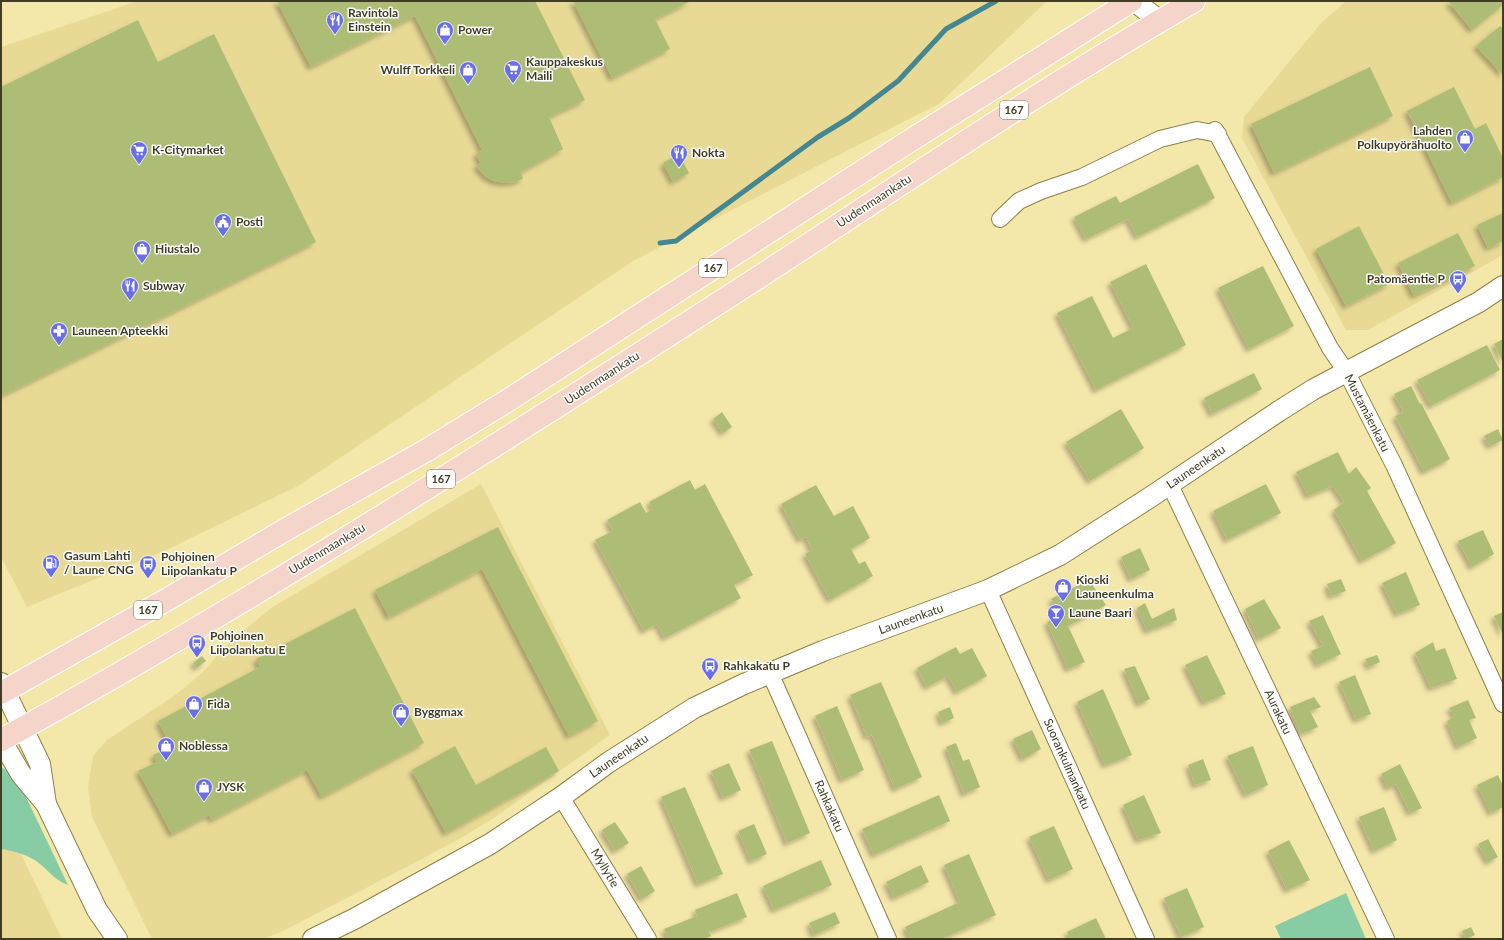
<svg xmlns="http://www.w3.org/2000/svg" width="1504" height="940" font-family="Lato,sans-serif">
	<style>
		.built { fill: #e8da95 }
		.green { fill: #87cca4 }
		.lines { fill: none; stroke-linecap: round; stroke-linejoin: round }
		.stream { stroke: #448791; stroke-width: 5 }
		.building { fill: #aebd74; filter: url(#shadow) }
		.minor-casing { stroke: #8d8147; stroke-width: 18 }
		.tertiary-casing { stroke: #8d8147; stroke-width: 22 }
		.primary-casing { stroke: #fff; stroke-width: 24 }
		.minor { stroke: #fff; stroke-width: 16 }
		.tertiary { stroke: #fff; stroke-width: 20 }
		.primary { stroke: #f5d4ca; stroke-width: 22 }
		.labels { text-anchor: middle; stroke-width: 3; stroke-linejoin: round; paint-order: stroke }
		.shield { fill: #fff; stroke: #7a7666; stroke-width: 1 }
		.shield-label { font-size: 11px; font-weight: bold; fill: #413c24 }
		.poi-label { font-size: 12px; font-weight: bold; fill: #413c24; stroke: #fff; text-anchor: start }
		.street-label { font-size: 12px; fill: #413c24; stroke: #fff }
	</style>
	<defs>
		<filter id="shadow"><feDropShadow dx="-3.5" dy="3.5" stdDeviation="2" flood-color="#0004"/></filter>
	</defs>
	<rect width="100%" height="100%" fill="#f4e7aa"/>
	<g class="built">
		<path d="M138 1H1047L940 103 633 261 298 486 162 552 27 607 1 557V47Z"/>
		<path d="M1346 1H1503V255L1368 330H1346L1242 138 1244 117 1321 23Z"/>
		<path d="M481 484 610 735 494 818 466 835 422 859 285 930 264 939H152L92 817 88 787 93 756 107 740 174 696 202 673 225 646 271 608Z"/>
		<path d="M1 813 62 939H1Z"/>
	</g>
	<g class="green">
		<path d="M1 767 16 776 68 885C56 881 49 871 40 864 30 855 14 851 1 849Z"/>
		<path d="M1346 893 1366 939H1281L1275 926Z"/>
	</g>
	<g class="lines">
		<path class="stream" d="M660 243 676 241 818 137 849 118 898 81 946 29 996 1"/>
	</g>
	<g class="building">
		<path d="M277 1H535L585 100 549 117 563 149 521 172 523 179 515 182 504 183 494 181 486 177 476 166 481 163 476 154 482 150 415 16 311 67Z"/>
		<path d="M573 1H691L655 19 670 49 612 78Z"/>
		<path d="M1448 1H1502L1503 5 1472 30Z"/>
		<path d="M138 20 158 62 214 34 316 242 1 396V87Z"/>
		<path d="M1500 26 1503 29V75L1476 46Z"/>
		<path d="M1370 67 1393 116 1274 173 1251 124Z"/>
		<path d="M1454 87 1475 129 1486 123 1503 158V177L1452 203 1407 111Z"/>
		<path d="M679 154 689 173 673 182 663 163Z"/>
		<path d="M1198 164 1215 198 1137 237 1128 219 1086 239 1074 217 1116 196 1120 203Z"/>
		<path d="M1503 213V241L1488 248 1477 225Z"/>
		<path d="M1359 226 1389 284 1346 306 1316 249Z"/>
		<path d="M1458 233 1475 266 1414 296 1398 263Z"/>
		<path d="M1146 264 1186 345 1096 390 1057 313 1092 296 1113 338 1133 328 1110 282Z"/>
		<path d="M1263 266 1294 326 1249 349 1218 288Z"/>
		<path d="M1503 339V363L1494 344Z"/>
		<path d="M1487 345 1500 370 1431 406 1417 380Z"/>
		<path d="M1254 373 1262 389 1212 414 1204 398Z"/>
		<path d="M1411 386 1420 404 1421 403 1450 459 1424 472 1395 416 1403 412 1394 394Z"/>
		<path d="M1121 409 1144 448 1090 481 1066 442Z"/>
		<path d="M722 412 732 427 723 433 713 419Z"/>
		<path d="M1498 429 1503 440 1490 446 1484 436Z"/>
		<path d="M1338 452 1349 474 1356 467 1371 488 1367 491 1396 543 1362 561 1334 510 1344 502 1333 486 1308 496 1296 472Z"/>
		<path d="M690 480 695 490 705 484 753 575 734 585 741 598 665 638 657 624 644 631 595 540 613 531 607 520 640 502 646 513 653 509 649 502Z"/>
		<path d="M1266 484 1281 513 1227 540 1213 511Z"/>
		<path d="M816 485 834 516 853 506 870 538 851 549 859 564 865 561 873 576 830 600 805 554 812 550 806 537 800 540 781 504Z"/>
		<path d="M498 527 598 721 569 736 482 569 389 617 375 590Z"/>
		<path d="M1483 530 1494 554 1472 567 1458 541Z"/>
		<path d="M1140 548 1150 570 1131 579 1121 557Z"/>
		<path d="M1406 572 1420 605 1397 614 1382 583Z"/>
		<path d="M1341 579 1346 591 1331 596 1327 584Z"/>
		<path d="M1089 580 1106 605 1068 626 1085 662 1068 669 1047 622 1060 614 1051 599Z"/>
		<path d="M1264 599 1281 628 1259 639 1245 609Z"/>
		<path d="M1145 603 1152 619 1174 608 1177 620 1147 631 1137 608Z"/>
		<path d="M355 608 424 743 322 797 307 770 212 820 209 815 172 834 138 771 157 762 153 755 171 747 158 721 260 667 256 659Z"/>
		<path d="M1503 612V635L1494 616Z"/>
		<path d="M1323 615 1341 654 1318 665 1311 651 1323 646 1309 621Z"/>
		<path d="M1433 642 1436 651 1445 648 1457 679 1431 688 1415 653Z"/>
		<path d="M956 647 960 654 972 648 987 676 957 692 948 676 927 687 917 668Z"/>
		<path d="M1207 655 1226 694 1204 703 1185 665Z"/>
		<path d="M1377 655 1380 662 1369 667 1365 659Z"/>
		<path d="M202 656 206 661 197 668 193 663Z"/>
		<path d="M1135 666 1150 699 1139 704 1124 669Z"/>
		<path d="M1355 675 1371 714 1356 720 1339 682Z"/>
		<path d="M881 682 922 777 895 789 872 735 867 737 850 695Z"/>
		<path d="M1103 689 1132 755 1105 765 1077 702Z"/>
		<path d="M1314 697 1321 707 1310 711 1318 727 1301 734 1290 707Z"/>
		<path d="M1468 700 1476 718 1469 720 1477 738 1458 747 1447 721 1455 716 1449 708Z"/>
		<path d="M837 706 864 770 842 780 815 716Z"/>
		<path d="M950 707 954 718 942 723 938 712Z"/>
		<path d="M1032 730 1041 749 1023 759 1013 739Z"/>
		<path d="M772 741 810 833 787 843 749 750Z"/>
		<path d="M956 743 963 761 969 759 980 787 964 794 946 747Z"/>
		<path d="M455 746 476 785 546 747 559 771 446 833 412 770Z"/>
		<path d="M1253 746 1268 785 1246 795 1227 756Z"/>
		<path d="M1203 759 1211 780 1195 785 1188 765Z"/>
		<path d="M729 763 741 790 723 798 711 771Z"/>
		<path d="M1400 764 1422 808 1410 813 1396 784 1388 788 1381 774Z"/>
		<path d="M1498 775 1503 786V807L1491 813 1477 785Z"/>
		<path d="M685 787 723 874 698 884 661 797Z"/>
		<path d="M939 795 950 821 874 855 862 829Z"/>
		<path d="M1144 795 1161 833 1138 840 1123 805Z"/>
		<path d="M1384 807 1397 840 1374 851 1359 817Z"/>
		<path d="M615 822 629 843 615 851 602 830Z"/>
		<path d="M754 824 767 854 751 861 738 831Z"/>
		<path d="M1054 826 1073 869 1049 880 1029 837Z"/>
		<path d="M1488 839 1498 857 1488 862 1478 844Z"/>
		<path d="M1289 840 1310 880 1287 890 1268 851Z"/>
		<path d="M969 854 996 915 941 939H911L905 927 960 902 944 865Z"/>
		<path d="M821 860 832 885 774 910 763 886Z"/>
		<path d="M921 865 929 882 894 898 886 882Z"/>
		<path d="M641 866 655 891 642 899 627 874Z"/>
		<path d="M1187 888 1204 927 1181 937 1164 898Z"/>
		<path d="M737 893 747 917 709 932 711 936 704 939H668L664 929 697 916 695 910Z"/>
		<path d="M835 912 840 923 814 935 809 923Z"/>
		<path d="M1096 918 1106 939H1070L1067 932Z"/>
		<path d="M1471 927 1475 935 1466 939 1462 931Z"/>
	</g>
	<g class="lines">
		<g class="minor-casing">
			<g id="minor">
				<path d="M1215 130 1330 348 1347 373 1394 465 1503 704"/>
				<path d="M1000 219 1019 201 1041 191 1082 177 1160 139 1197 130 1218 134"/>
				<path d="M1170 485 1386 939"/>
				<path d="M988 590 1146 939"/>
				<path d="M770 673 888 939"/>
				<path d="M561 797 648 939"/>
			</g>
		</g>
		<g class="tertiary-casing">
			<g id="tertiary">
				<path d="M1134 1 1160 21"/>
				<path d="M1 683 40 764 46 804"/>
				<path d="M1 740 21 774 46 804 97 910 117 939"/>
				<path d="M313 939 354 919 490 844 561 797 609 762 694 708 744 684 823 651 988 590 1060 555 1149 498 1279 411 1314 389 1479 302 1503 286"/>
			</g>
		</g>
		<g class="primary-casing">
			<g id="primary">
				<path d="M1 693 168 599 290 527 427 450 507 401 897 149 1131 1"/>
				<path d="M1 740C119 676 234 607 348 537 486 452 623 365 759 277 903 183 1045 87 1194 1"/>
			</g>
		</g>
		<use href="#minor" class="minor"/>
		<use href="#tertiary" class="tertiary"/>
		<use href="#primary" class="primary"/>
	</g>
	<defs>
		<g id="restaurant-pin" transform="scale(0.9)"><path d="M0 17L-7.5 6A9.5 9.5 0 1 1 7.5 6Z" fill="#6a6ee8" stroke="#fff"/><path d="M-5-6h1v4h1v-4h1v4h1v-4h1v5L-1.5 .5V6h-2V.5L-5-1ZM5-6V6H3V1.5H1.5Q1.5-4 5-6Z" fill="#fff"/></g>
		<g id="shop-pin" transform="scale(0.9)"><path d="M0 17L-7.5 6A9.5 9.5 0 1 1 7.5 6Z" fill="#6a6ee8" stroke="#fff"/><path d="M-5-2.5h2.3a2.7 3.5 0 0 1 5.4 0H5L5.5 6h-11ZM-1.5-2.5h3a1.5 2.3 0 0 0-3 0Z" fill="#fff"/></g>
		<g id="supermarket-pin" transform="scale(0.9)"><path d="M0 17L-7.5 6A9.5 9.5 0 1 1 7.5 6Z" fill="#6a6ee8" stroke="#fff"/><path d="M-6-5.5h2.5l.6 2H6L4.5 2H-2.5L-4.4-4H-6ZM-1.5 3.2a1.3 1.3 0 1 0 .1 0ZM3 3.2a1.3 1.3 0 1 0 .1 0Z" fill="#fff"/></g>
		<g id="civic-pin" transform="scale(0.9)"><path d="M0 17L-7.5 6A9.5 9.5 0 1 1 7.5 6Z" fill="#6a6ee8" stroke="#fff"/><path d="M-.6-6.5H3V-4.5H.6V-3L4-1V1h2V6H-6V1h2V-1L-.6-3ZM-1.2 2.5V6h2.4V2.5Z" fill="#fff"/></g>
		<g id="bus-pin" transform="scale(0.9)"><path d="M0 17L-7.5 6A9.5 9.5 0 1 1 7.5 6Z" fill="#6a6ee8" stroke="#fff"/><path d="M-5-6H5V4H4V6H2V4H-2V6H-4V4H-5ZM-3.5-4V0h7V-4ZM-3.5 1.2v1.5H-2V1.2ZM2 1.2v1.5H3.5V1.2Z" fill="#fff"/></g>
		<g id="pharmacy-pin" transform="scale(0.9)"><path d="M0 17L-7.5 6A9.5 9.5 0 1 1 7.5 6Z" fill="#6a6ee8" stroke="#fff"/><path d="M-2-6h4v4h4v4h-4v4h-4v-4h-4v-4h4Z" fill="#fff"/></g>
		<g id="fuel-pin" transform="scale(0.9)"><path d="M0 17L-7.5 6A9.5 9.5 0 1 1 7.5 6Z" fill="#6a6ee8" stroke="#fff"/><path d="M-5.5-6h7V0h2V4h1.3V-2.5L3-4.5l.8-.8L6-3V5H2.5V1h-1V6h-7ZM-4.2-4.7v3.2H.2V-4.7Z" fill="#fff"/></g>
		<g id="bar-pin" transform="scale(0.9)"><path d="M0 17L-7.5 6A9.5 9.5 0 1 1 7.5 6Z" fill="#6a6ee8" stroke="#fff"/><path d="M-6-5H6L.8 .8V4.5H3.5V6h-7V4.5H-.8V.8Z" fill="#fff"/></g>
	</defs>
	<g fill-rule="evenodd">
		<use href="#restaurant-pin" x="335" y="20"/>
		<use href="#shop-pin" x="445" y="30"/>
		<use href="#supermarket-pin" x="513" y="69"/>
		<use href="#shop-pin" x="468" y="70"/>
		<use href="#shop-pin" x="1465" y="138"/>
		<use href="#supermarket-pin" x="139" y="150"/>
		<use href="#restaurant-pin" x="679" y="153"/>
		<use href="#civic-pin" x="223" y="222"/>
		<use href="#shop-pin" x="142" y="249"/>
		<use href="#bus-pin" x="1458" y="279"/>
		<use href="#restaurant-pin" x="130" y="286"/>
		<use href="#pharmacy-pin" x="59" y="331"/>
		<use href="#fuel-pin" x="51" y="563"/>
		<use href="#bus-pin" x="148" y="564"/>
		<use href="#shop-pin" x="1063" y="587"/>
		<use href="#bar-pin" x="1056" y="613"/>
		<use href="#bus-pin" x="197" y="643"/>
		<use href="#bus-pin" x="710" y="666"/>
		<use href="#shop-pin" x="194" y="704"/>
		<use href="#shop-pin" x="401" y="712"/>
		<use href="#shop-pin" x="166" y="746"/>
		<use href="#shop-pin" x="204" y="787"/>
	</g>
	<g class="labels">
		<g class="shield">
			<rect x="1000" y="101" width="28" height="18" rx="3"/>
			<rect x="699" y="259" width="28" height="18" rx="3"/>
			<rect x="427" y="470" width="28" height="18" rx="3"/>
			<rect x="134" y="601" width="28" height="18" rx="3"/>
		</g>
		<g class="shield-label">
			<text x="1014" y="114">167</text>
			<text x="713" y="272">167</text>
			<text x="441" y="483">167</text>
			<text x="148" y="614">167</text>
		</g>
		<g class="poi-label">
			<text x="348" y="17">Ravintola<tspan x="348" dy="14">Einstein</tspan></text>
			<text x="458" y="34">Power</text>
			<text x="526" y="66">Kauppakeskus<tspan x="526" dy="14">Maili</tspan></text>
			<text x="455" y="74" text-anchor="end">Wulff Torkkeli</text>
			<text x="1452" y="135" text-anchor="end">Lahden<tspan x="1452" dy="14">Polkupyörähuolto</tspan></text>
			<text x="152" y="154">K-Citymarket</text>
			<text x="692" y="157">Nokta</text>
			<text x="236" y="226">Posti</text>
			<text x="155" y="253">Hiustalo</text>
			<text x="1445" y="283" text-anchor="end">Patomäentie P</text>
			<text x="143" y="290">Subway</text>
			<text x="72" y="335">Launeen Apteekki</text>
			<text x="64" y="560">Gasum Lahti<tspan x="64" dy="14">/ Laune CNG</tspan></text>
			<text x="161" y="561">Pohjoinen<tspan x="161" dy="14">Liipolankatu P</tspan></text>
			<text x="1076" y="584">Kioski<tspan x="1076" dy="14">Launeenkulma</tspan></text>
			<text x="1069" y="617">Laune Baari</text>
			<text x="210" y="640">Pohjoinen<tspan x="210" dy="14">Liipolankatu E</tspan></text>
			<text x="723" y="670">Rahkakatu P</text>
			<text x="207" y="708">Fida</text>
			<text x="414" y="716">Byggmax</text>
			<text x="179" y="750">Noblessa</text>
			<text x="217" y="791">JYSK</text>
		</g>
		<g class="street-label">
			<text transform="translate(874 201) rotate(-33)" y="4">Uudenmaankatu</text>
			<text transform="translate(602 378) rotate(-33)" y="4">Uudenmaankatu</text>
			<text transform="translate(1367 413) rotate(63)" y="4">Mustamäenkatu</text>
			<text transform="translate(1196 467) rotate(-34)" y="4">Launeenkatu</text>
			<text transform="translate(327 549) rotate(-31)" y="4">Uudenmaankatu</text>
			<text transform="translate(911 619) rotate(-20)" y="4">Launeenkatu</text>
			<text transform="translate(1278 712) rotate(65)" y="4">Aurakatu</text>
			<text transform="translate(619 756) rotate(-34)" y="4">Launeenkatu</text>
			<text transform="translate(1067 764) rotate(66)" y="4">Suorankulmankatu</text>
			<text transform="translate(829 806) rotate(66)" y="4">Rahkakatu</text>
			<text transform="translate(605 868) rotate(59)" y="4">Myllytie</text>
		</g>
	</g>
	<rect width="1504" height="940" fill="none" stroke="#413c24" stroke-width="4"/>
</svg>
